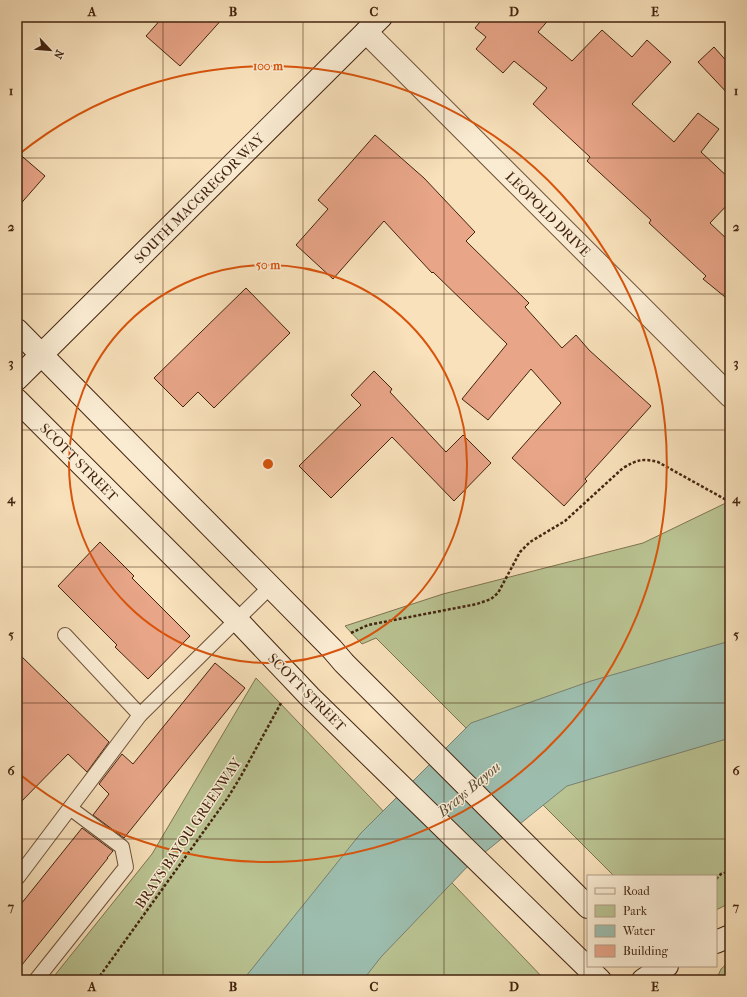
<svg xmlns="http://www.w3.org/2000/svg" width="747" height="997" font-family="'IM FELL French Canon',serif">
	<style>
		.green { fill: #bac392; stroke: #7e7450 }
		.water { fill: #9dbeaf; stroke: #79806f }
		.building { fill: #e8a588; stroke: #43240f }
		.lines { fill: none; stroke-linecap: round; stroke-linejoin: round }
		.service-casing { stroke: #70533a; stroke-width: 16 }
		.minor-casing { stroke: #70533a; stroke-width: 24 }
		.secondary-casing { stroke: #43240f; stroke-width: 24 }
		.path { stroke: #43240f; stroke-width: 2.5; stroke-dasharray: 3 2; stroke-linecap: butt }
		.service { stroke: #faecd3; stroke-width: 14 }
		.minor { stroke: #faecd3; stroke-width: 22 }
		.secondary { stroke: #faecd3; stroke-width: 22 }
		.grid { fill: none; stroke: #43240f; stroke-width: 1; stroke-opacity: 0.55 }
		.ring { fill: none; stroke: #d8540c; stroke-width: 2 }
		.labels { text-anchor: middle; stroke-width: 3; stroke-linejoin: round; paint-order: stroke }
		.street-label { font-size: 14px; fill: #43240f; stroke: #faecd3 }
		.water-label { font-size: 15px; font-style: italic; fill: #5e523f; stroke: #faecd3 }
		.centre { fill: #d8540c; stroke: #faecd3; stroke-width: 2 }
		.ring-label { font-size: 12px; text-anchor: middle; font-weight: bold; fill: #d8540c; stroke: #faecd3; stroke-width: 3; stroke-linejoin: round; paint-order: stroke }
		.neatline { fill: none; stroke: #43240f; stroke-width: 1.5 }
		.grid-label { font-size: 13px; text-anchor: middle; font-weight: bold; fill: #43240f }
	</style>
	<rect width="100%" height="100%" fill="#f8e1bb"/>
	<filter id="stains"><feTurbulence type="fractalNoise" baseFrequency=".005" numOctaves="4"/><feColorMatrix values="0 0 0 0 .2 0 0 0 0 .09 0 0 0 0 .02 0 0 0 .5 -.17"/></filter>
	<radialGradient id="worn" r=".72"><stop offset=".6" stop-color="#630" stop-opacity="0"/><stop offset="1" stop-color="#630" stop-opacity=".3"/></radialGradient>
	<g class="green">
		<path d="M730 501V903L716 910V876H614L376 638 362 644 345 626 443 594 643 543Z"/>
		<path d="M256 678 545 980H51L152 854Z"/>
		<path d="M730 961V980H716L721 969Z"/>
	</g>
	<path class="water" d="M730 641V738L567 786 469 865 381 957 363 980H243L361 833 471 723 591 681Z"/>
	<g class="building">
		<path d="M163 17H224L180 66 146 36Z"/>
		<path d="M484 17H551L538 32 572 61 602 30 632 57 647 40 671 62 632 104 674 142 698 113 719 129 701 152 730 179V202L710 223 730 242V301L703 279 706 276 649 223 651 220 587 161 590 157 533 104 547 88 514 61 503 73 476 49 486 37 475 28Z"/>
		<path d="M714 47 730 65V96L698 62Z"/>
		<path d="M375 135 424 178 475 232 466 241 529 303 525 307 562 348 576 335 589 350 651 406 585 479 587 481 564 506 512 458 561 403 531 369 488 420 462 399 507 344 433 272 432 273 384 221 333 279 296 245 328 209 318 200Z"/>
		<path d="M17 152 45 176 17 208Z"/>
		<path d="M246 288 290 333 214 408 198 392 183 407 154 378Z"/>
		<path d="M374 371 392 389 390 392 446 452 463 435 491 463 454 501 392 437 331 498 299 466 361 405 351 395Z"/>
		<path d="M100 542 134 576 132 578 190 636 148 679 115 647 117 645 58 586Z"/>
		<path d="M17 652 109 742 87 772 68 754 17 806Z"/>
		<path d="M215 663 245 688 124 838 93 815 109 794 99 784 122 754 133 764Z"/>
		<path d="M82 828 113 851 107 858H108L17 971V909Z"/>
	</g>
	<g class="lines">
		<g class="service-casing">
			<g id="service">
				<path d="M65 635 140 715"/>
				<path d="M17 876 18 877 140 715 270 587"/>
				<path d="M36 980 126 867 122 847 70 808"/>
			</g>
		</g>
		<g class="minor-casing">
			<path id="minor" d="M366 32 730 396"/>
		</g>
		<g class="secondary-casing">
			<g id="secondary">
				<path d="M17 330 332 649 344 663 588 907"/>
				<path d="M17 379 381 17"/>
				<path d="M17 400 237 620 310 697 600 980"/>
				<path d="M716 942 730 936"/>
				<path d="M643 980 656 971 667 966"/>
			</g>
		</g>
		<g class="path">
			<path d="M351 633 368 625 477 604 491 599 498 593 520 552 530 542 565 521 623 468C637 460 642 458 658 462L730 502"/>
			<path d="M716 879 721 874 730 871"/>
			<path d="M97 980 227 799 241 776 281 703"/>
		</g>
		<use href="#service" class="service"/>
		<use href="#minor" class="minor"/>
		<use href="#secondary" class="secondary"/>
	</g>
	<path class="grid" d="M163 17V980M303 17V980M444 17V980M584 17V980M17 158H730M17 294H730M17 430H730M17 567H730M17 703H730M17 839H730"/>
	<g class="ring">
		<circle cx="268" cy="464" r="199"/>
		<path d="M18 155A398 398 0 1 1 18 773"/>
	</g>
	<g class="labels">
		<g class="street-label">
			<text transform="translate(199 198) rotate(-45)" y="5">SOUTH MACGREGOR WAY</text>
			<text transform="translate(548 214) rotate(45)" y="5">LEOPOLD DRIVE</text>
			<text transform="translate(79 462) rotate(45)" y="5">SCOTT STREET</text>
			<text transform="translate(307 692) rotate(45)" y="5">SCOTT STREET</text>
			<text transform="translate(188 833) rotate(-56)" y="5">BRAYS BAYOU GREENWAY</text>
		</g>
		<g class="water-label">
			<text transform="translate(469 789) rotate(-40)" y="5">Brays Bayou</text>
		</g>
	</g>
	<circle cx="268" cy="464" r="6" class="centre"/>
	<g class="ring-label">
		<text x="268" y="70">100 m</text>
		<text x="268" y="269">50 m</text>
	</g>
	<rect width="747" height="997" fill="none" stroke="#f8e1bb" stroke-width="44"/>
	<rect x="587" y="875" width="130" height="92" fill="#faecd3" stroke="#b19c85"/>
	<rect x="595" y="888" width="20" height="6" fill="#faecd3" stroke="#b19c85"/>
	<text x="623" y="895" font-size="12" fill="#43240f">Road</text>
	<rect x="595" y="905" width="20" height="12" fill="#bac392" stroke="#b19c85"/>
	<text x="623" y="915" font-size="12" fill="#43240f">Park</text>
	<rect x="595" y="925" width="20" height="12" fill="#9dbeaf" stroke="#b19c85"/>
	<text x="623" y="935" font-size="12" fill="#43240f">Water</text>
	<rect x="595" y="945" width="20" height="12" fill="#e8a588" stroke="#b19c85"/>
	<text x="623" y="955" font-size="12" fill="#43240f">Building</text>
	<g transform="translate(50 50) rotate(116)" stroke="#faecd3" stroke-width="3" paint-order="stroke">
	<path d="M0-3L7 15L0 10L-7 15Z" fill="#43240f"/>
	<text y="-6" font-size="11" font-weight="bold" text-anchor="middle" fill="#43240f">N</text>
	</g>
	<rect x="22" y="22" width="703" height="953" class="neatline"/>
	<g class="grid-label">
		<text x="92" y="16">A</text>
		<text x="233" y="16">B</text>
		<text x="374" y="16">C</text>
		<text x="514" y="16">D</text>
		<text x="655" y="16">E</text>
		<text x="11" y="95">1</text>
		<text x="736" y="95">1</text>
		<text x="11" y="231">2</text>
		<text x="736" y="231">2</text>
		<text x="11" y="367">3</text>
		<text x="736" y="367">3</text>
		<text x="11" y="503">4</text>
		<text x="736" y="503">4</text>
		<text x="11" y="639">5</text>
		<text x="736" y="639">5</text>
		<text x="11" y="775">6</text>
		<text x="736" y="775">6</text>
		<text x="11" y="911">7</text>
		<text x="736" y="911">7</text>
		<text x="92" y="991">A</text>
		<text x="233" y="991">B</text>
		<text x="374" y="991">C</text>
		<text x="514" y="991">D</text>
		<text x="655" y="991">E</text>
	</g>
	<rect width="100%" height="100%" filter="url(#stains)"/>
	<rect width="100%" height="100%" fill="url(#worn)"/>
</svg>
